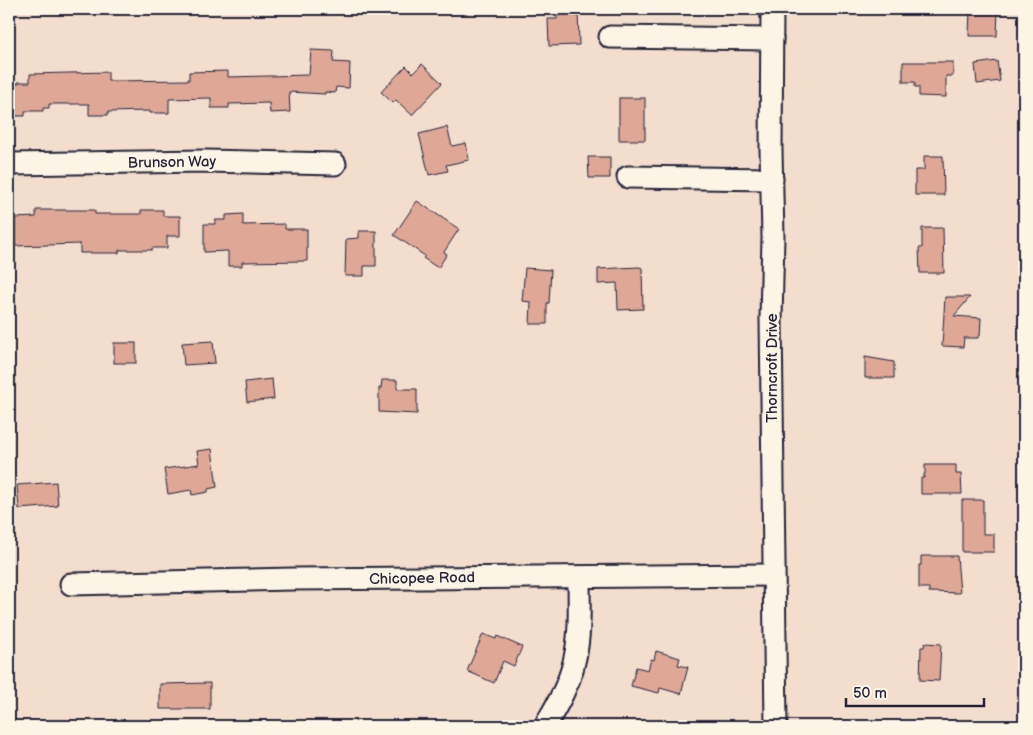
<svg xmlns="http://www.w3.org/2000/svg" width="1033" height="735" font-family="'Balsamiq Sans',sans-serif">
	<style>
		.building { fill: #dea796; stroke: #22223b }
		.lines { fill: none; stroke-linecap: round; stroke-linejoin: round }
		.minor-casing { stroke: #22223b; stroke-width: 25 }
		.minor { stroke: #fcf5e5; stroke-width: 21 }
		.labels { text-anchor: middle; stroke-width: 5; stroke-linejoin: round; paint-order: stroke }
		.street-label { font-size: 15px; fill: #22223b; stroke: #fcf5e5 }
	</style>
	<rect width="100%" height="100%" fill="#f3decd"/>
	<filter id="ink" filterUnits="userSpaceOnUse"><feTurbulence type="fractalNoise" baseFrequency=".02" numOctaves="2"/><feDisplacementMap in="SourceGraphic" scale="10" xChannelSelector="R" yChannelSelector="G"/><feConvolveMatrix kernelMatrix="1 2 1 2 8 2 1 2 1" color-interpolation-filters="sRGB"/></filter>
	<g filter="url(#ink)">
		<g class="building">
			<path d="M557 9H578L579 45 549 46 548 19H557Z"/>
			<path d="M970 9H998L997 36H969Z"/>
			<path d="M311 50 334 51 333 62 350 63 349 88 336 87 335 93 325 92V94L289 92 290 112 270 113 269 103 229 104V108H211V98L169 99V113H150V111L108 112V115H89V104H49V108H43V111H25V116H9V84H18V82H30V74L108 72V81L189 80V72L228 71V77L309 75Z"/>
			<path d="M997 61 1000 81 977 84 975 64Z"/>
			<path d="M903 62H953V76H946V97L919 96V87H915V82H903Z"/>
			<path d="M422 64 442 83 412 115 396 100 393 103 381 92 406 66 413 73Z"/>
			<rect x="619" y="98" width="26" height="42"/>
			<path d="M447 127 452 146 466 143 469 160 446 165 448 171 429 175 419 134Z"/>
			<path d="M924 156H943L944 195H915V170H924Z"/>
			<path d="M588 157H610V178H589Z"/>
			<path d="M417 201 459 229 444 252 447 254 438 268 423 258 425 256 394 235Z"/>
			<path d="M36 210H95V214H141V210H163V216H180V236H167V248H152V250H119V253H80V244L15 246V218L36 217Z"/>
			<path d="M243 214V225L285 224V229H307V261L242 262V266H228V251L204 252V224H215V220H226V215Z"/>
			<path d="M922 228H943L944 273H920L919 248H922Z"/>
			<path d="M359 231H376V266H364V276H345L346 239 359 238Z"/>
			<path d="M639 267 642 268 643 309 618 310 617 283 598 284V269Z"/>
			<path d="M525 268 551 270 549 303H547V324H530L531 302 522 301Z"/>
			<path d="M945 297H970L954 316 981 318 980 336H978V338H964L963 347 942 346Z"/>
			<path d="M213 341 215 363 184 365 182 343Z"/>
			<rect x="114" y="343" width="22" height="20"/>
			<path d="M865 357 894 362V378H865Z"/>
			<path d="M272 379 274 399 247 402 245 382Z"/>
			<path d="M382 380H397V389H417V414L379 412V388H381Z"/>
			<path d="M212 449 217 487 208 489V492L192 495 191 490 168 494 164 469 199 464 197 451Z"/>
			<path d="M925 465H956V474H961L962 494H921V478H924V474H925Z"/>
			<path d="M56 482 58 506 19 509 17 485Z"/>
			<path d="M962 500H983V534H994V552H962Z"/>
			<path d="M921 556H957L960 593 929 592V588H919V565H921Z"/>
			<path d="M483 634 496 639 497 636 522 647 514 666 503 661 494 683 467 671Z"/>
			<path d="M925 643 941 644 939 681 920 680 921 647H924Z"/>
			<path d="M656 651 680 658 678 665 688 667 681 694 660 688 659 693 631 686 636 667 648 670 651 659 654 660Z"/>
			<path d="M210 683V709H160V684Z"/>
		</g>
		<g class="lines">
			<g class="minor-casing">
				<g id="minor">
					<path d="M772 9 771 150 773 237 771 319 776 726"/>
					<path d="M610 37 772 39"/>
					<path d="M9 164 205 161 335 164"/>
					<path d="M628 177 772 179"/>
					<path d="M71 584 293 579 773 575"/>
					<path d="M545 726C556 707 569 685 574 662 581 634 579 605 579 577"/>
				</g>
			</g>
			<use href="#minor" class="minor"/>
		</g>
	</g>
	<g class="labels">
		<g class="street-label">
			<text transform="translate(172 162) rotate(-1)" y="5">Brunson Way</text>
			<text transform="translate(772 368) rotate(-90)" y="5">Thorncroft Drive</text>
			<text transform="translate(422 578) rotate(-1)" y="5">Chicopee Road</text>
		</g>
	</g>
	<rect width="1033" height="735" fill="none" stroke="#fcf5e5" stroke-width="30"/>
	<rect x="15" y="15" width="1003" height="705" fill="none" stroke="#22223b" stroke-width="2" filter="url(#ink)"/>
	<path d="M846 698v8h138v-8" fill="none" stroke="#22223b" stroke-width="2.5"/>
	<text x="853" y="698" font-size="15" fill="#22223b" stroke="#fcf5e5" stroke-width="4" paint-order="stroke">50 m</text>
</svg>
